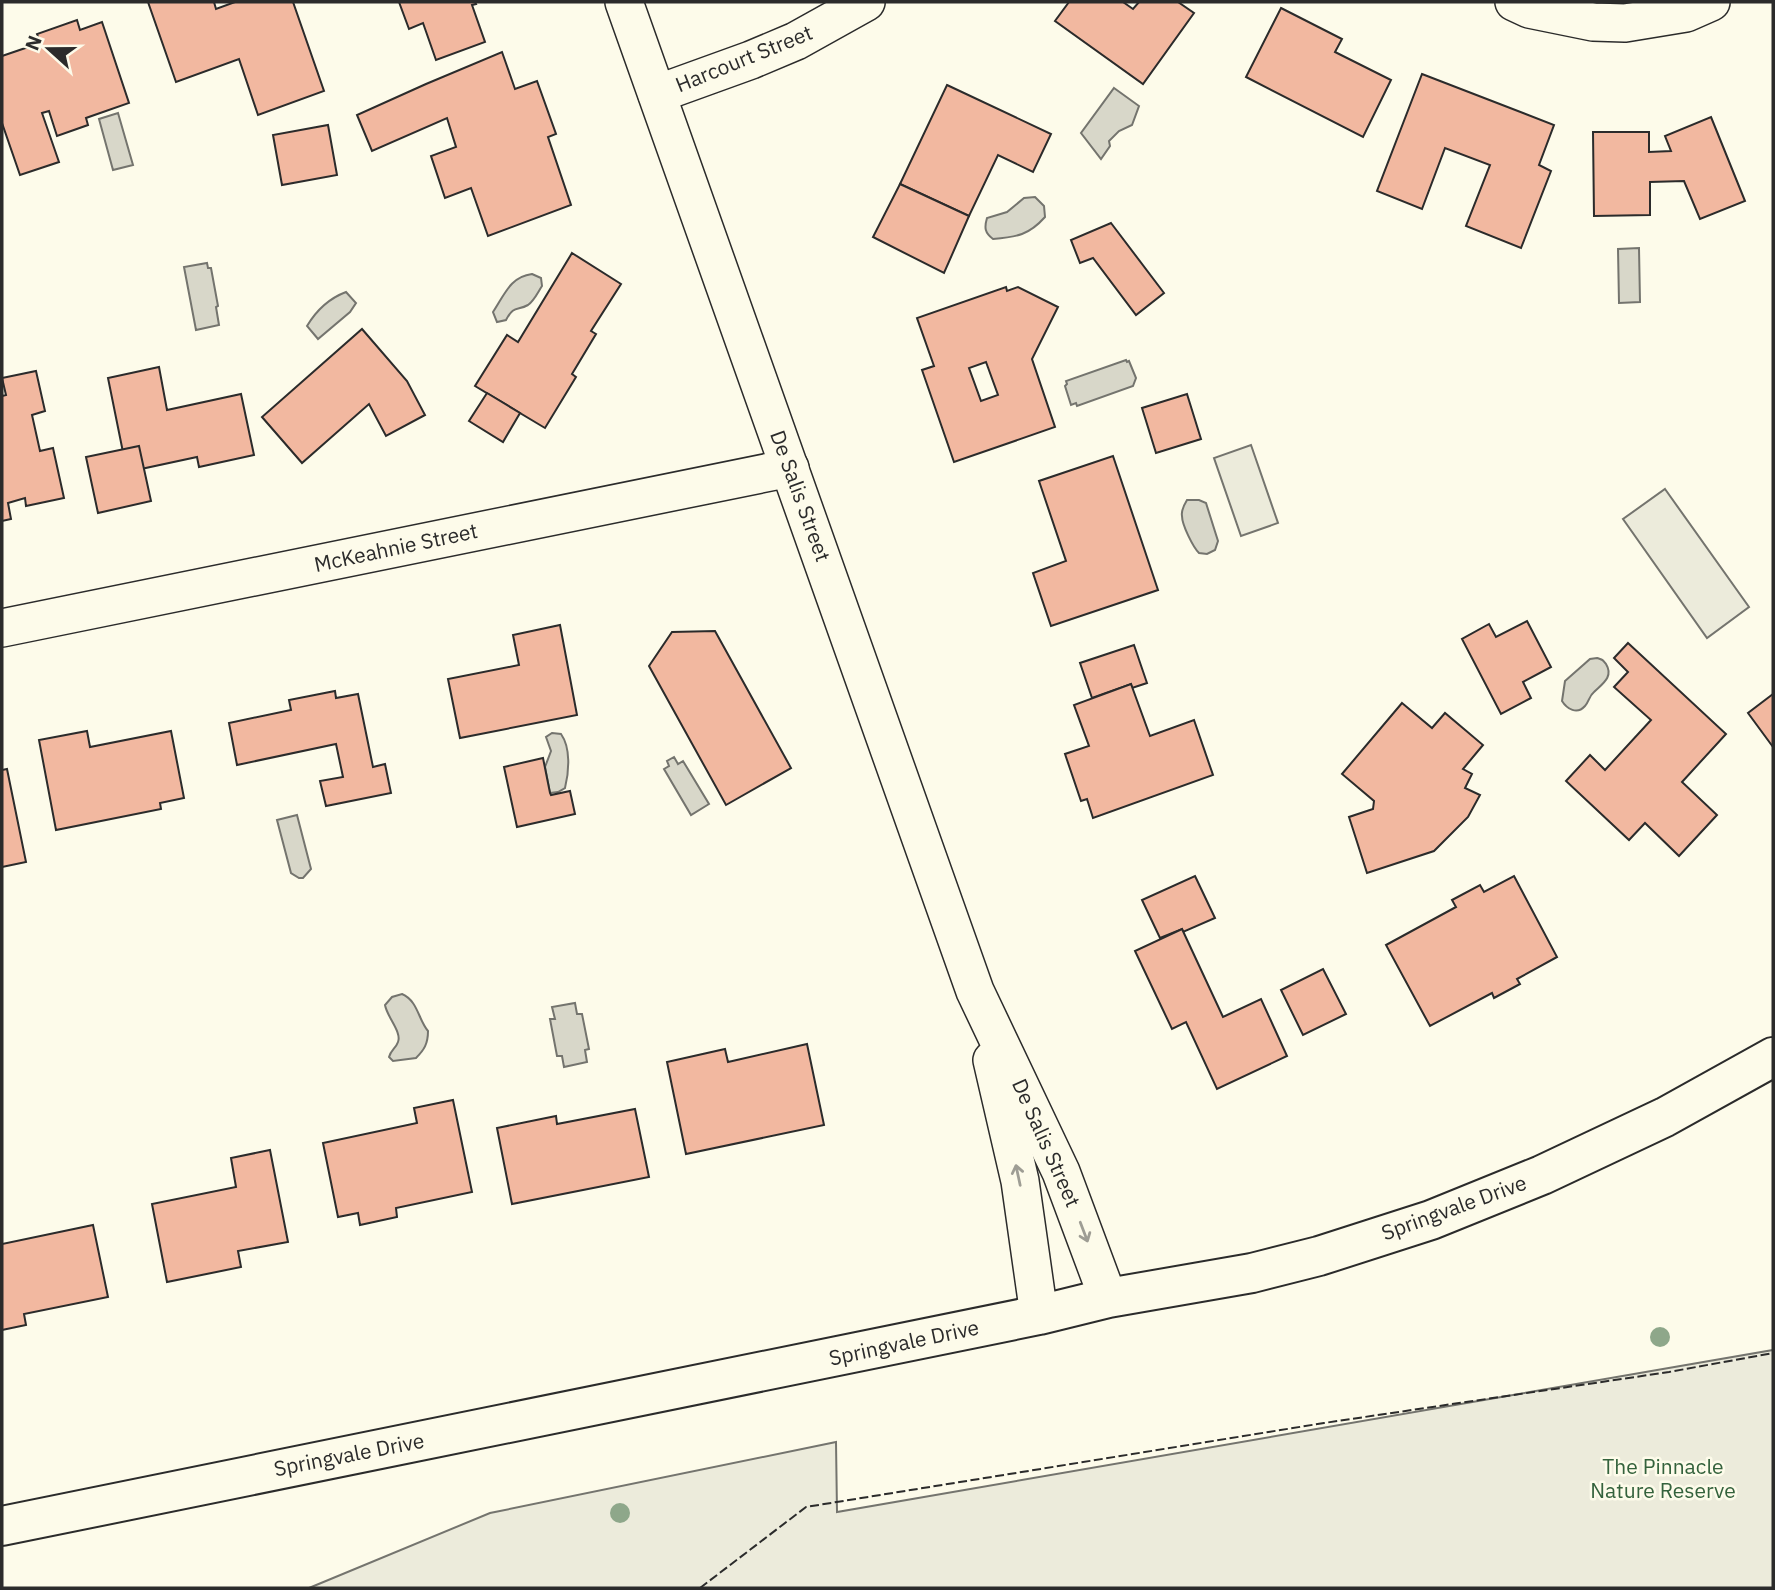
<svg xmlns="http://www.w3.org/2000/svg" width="1775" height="1590" font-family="'IBM Plex Sans',sans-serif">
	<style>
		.green { fill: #ecebdb; stroke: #74746e; stroke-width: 2 }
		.water { fill: #d8d7c9; stroke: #74746e; stroke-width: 2 }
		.building { fill: #f2b8a0; stroke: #2b2b2b; stroke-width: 2; fill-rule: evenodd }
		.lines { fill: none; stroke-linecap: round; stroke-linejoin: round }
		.minor-casing { stroke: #2b2b2b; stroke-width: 40 }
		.secondary-casing { stroke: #2b2b2b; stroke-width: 42 }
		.minor { stroke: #fdfbea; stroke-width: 37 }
		.secondary { stroke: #fdfbea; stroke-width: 38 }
		.fence { stroke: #2b2b2b; stroke-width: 2; stroke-dasharray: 9 3.5; stroke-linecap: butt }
		.tree { fill: #8ea78a }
		.oneway { stroke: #9e9d94 }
		.labels { text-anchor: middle; stroke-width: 5; stroke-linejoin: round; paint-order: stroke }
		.street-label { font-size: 21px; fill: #2b2b2b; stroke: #fdfbea }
		.park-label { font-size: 21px; fill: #34623c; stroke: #fdfbea }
	</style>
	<rect width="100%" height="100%" fill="#fdfbea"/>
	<g class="green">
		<path d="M1251 445 1278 523 1241 536 1214 458Z"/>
		<path d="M1665 489 1749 607 1707 638 1623 519Z"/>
		<path d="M1773 1350V1588H309L490 1513 836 1442 837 1512Z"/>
	</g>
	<g class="water">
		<path d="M1114 88 1139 106 1132 125 1119 131 1109 141 1110 146 1101 159 1081 133Z"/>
		<path d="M118 113 133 165 113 170 99 119Z"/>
		<path d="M1035 197 1044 206 1045 217C1029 235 1017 237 993 239 985 233 984 228 987 218L1007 212 1024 198Z"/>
		<path d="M1639 248 1640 302 1619 303 1618 249Z"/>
		<path d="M207 263 208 268H211L218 306 216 307 219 325 196 330 184 267Z"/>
		<path d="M532 274 541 278 542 286C538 292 534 301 528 305 517 311 514 305 506 320L497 322 493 312C505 294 510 277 532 274Z"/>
		<path d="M346 292 356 303 350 312 318 339 307 326C316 311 330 298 346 292Z"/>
		<path d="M1126 360 1127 362 1129 361 1136 378 1133 386 1077 406 1076 403 1071 405 1065 386 1067 384 1066 381Z"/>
		<path d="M1187 500H1199L1206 503 1218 541 1215 550 1207 554 1199 553C1193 547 1182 525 1182 516 1181 511 1184 505 1187 500Z"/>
		<path d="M1597 658C1603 660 1602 659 1606 664 1614 677 1602 684 1594 692 1589 696 1589 702 1585 706 1577 715 1567 709 1562 701L1565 681 1590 659Z"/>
		<path d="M552 733 561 734C571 748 569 772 565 788L558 792 550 793 545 767 551 751 546 737Z"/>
		<path d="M674 757 678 764 683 761 709 804 691 815 664 769 669 766 667 761Z"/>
		<path d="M297 815 311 869 303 878H299L291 873 277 820Z"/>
		<path d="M402 994C418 1001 418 1019 428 1031 428 1044 424 1050 416 1058L393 1061 389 1057C391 1050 396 1048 398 1042 402 1032 387 1017 385 1005L392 997Z"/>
		<path d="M575 1003 577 1014H582L589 1049 585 1050 587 1062 564 1067 562 1056H557L550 1019H555L552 1007Z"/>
	</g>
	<g class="building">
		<path d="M148 2H214L216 9 235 2H293L324 91 258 115 239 59 176 82Z"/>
		<path d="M399 2H475L476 4 472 5 485 42 436 60 423 23 409 29Z"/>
		<path d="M1069 2H1123L1133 9 1139 2H1178L1194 13 1143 84 1055 21Z"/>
		<path d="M1281 8 1342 39 1335 52 1391 80 1363 137 1246 77Z"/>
		<path d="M77 20 80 30 102 22 129 103 86 118 88 125 57 136 49 111 42 113 59 162 20 175 2 123V56L40 43 37 34Z"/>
		<path d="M502 52 515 89 537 81 556 134 548 137 571 205 488 236 471 188 445 198 431 156 456 147 447 118 372 151 357 115 426 84Z"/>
		<path d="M1422 74 1554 125 1539 165 1551 171 1521 248 1466 226 1490 165 1445 148 1422 209 1377 191Z"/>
		<path d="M947 85 1051 134 1033 172 998 155 969 216 900 184Z"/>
		<path d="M1711 117 1745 201 1700 219 1684 181 1650 182V215L1594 216 1593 132H1649V152L1671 151 1665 136Z"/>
		<path d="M328 125 337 175 282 185 273 135Z"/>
		<path d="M900 184 969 216 944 273 873 237Z"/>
		<path d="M1111 223 1164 293 1136 315 1093 258 1080 263 1071 240Z"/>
		<path d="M572 253 621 284 591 331 596 334 572 374 576 377 545 428 475 386 507 335 518 342Z"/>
		<path d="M1006 287 1007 291 1018 287 1058 307 1032 359 1055 427 954 462 922 370 934 366 917 318ZM986 362 998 395 981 401 969 368Z"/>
		<path d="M362 329 407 381 425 415 386 436 369 404 302 463 262 417Z"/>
		<path d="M159 367 167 410 241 394 254 455 199 467 197 457 127 472 108 378Z"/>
		<path d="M36 371 45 411 32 415 40 451 53 448 64 498 26 506 25 498 8 503 11 519 2 521V396L6 395 2 378Z"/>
		<path d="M487 393 520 413 503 442 469 421Z"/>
		<path d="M1187 394 1201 439 1156 453 1142 408Z"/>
		<path d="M139 446 151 501 98 513 86 457Z"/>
		<path d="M1113 456 1158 590 1051 626 1033 573 1066 561 1039 481Z"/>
		<path d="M1527 621 1551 667 1523 682 1531 698 1501 714 1462 639 1489 624 1496 637Z"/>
		<path d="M560 625 577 715 460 738 448 679 519 665 513 635Z"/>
		<path d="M715 631 791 768 726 805 649 666 672 632Z"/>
		<path d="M1628 643 1726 734 1682 782 1717 815 1679 856 1645 823 1629 840 1566 781 1590 755 1605 770 1651 720 1614 687 1628 672 1614 658Z"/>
		<path d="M1134 645 1147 683 1132 688 1131 684 1092 698 1080 663Z"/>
		<path d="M1131 684 1150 736 1194 720 1213 775 1093 818 1087 799 1081 801 1065 754 1089 746 1074 705Z"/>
		<path d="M335 691 336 698 358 694 373 767 385 764 391 793 326 806 320 781 343 777 336 744 237 765 229 723 291 710 289 700Z"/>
		<path d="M1773 694V747L1748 713Z"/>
		<path d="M1402 703 1432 728 1445 713 1483 745 1463 769 1472 774 1465 788 1480 795 1468 817 1434 851 1367 873 1349 817 1373 809 1374 801 1342 774Z"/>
		<path d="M87 731 90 747 171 731 184 798 160 803 161 809 56 830 39 740Z"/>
		<path d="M543 758 550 793 551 795 570 791 575 814 517 827 504 767Z"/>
		<path d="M7 769 26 862 2 867V770Z"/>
		<path d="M1195 876 1215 918 1183 932 1182 929 1160 938 1142 900Z"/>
		<path d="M1514 876 1557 957 1517 979 1520 984 1494 998 1492 993 1430 1026 1386 945 1456 907 1452 900 1480 885 1484 892Z"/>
		<path d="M1182 929 1223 1017 1261 999 1287 1056 1217 1089 1186 1022 1172 1029 1135 951Z"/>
		<path d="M1323 969 1346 1014 1303 1035 1281 990Z"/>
		<path d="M807 1044 824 1125 686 1154 667 1062 725 1049 728 1062Z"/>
		<path d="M453 1100 472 1192 396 1208 397 1217 360 1225 358 1213 338 1217 323 1143 417 1123 414 1108Z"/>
		<path d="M635 1109 649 1177 512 1204 497 1128 556 1116 557 1124Z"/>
		<path d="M270 1150 288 1242 238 1251 241 1267 167 1282 152 1204 236 1187 231 1158Z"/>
		<path d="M93 1225 108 1297 24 1314 26 1325 2 1330V1244Z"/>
	</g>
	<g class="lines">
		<g class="minor-casing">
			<g id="minor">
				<path d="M624 2 975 991 1061 1172 1108 1298"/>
				<path d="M1514 2 1529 9 1593 22 1625 23 1686 13 1711 2"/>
				<path d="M657 94 751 60 796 41 866 2"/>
				<path d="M2 628 790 468"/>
				<path d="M992 1060 1020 1181 1039 1315"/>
			</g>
		</g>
		<g class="secondary-casing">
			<path id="secondary" d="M2 1526 1039 1315 1108 1298 1252 1273 1319 1256 1431 1220 1542 1175 1665 1117 1773 1057"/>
		</g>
		<use href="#minor" class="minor"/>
		<use href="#secondary" class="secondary"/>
		<path class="fence" d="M700 1588 806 1507 1324 1423 1669 1372 1773 1353"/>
	</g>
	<g class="tree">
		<circle cx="1660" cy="1337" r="10"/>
		<circle cx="620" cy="1513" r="10"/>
	</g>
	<defs><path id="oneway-shaft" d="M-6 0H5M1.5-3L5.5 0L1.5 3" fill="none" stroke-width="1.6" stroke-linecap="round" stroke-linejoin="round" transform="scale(1.75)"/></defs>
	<g class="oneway">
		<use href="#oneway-shaft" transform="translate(1018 1175) rotate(-102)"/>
		<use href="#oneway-shaft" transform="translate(1084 1232) rotate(69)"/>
	</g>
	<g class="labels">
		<g class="street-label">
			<text transform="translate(744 59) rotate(-22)" y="7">Harcourt Street</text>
			<text transform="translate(800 496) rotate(70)" y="7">De Salis Street</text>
			<text transform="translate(396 548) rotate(-12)" y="7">McKeahnie Street</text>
			<text transform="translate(1046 1143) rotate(66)" y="7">De Salis Street</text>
			<text transform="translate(1454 1208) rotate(-20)" y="7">Springvale Drive</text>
			<text transform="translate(904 1343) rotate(-12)" y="7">Springvale Drive</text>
			<text transform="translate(349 1455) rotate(-11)" y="7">Springvale Drive</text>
		</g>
		<g class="park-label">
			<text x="1663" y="1474">The Pinnacle<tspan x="1663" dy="24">Nature Reserve</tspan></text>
		</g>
	</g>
	<rect width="1775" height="1590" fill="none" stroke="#2b2b2b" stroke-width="7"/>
	<g transform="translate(49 49) rotate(291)" stroke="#fdfbea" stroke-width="5" paint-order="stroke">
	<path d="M0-5L12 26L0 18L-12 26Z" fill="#2b2b2b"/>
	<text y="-10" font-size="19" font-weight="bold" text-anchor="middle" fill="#2b2b2b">N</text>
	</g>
</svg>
